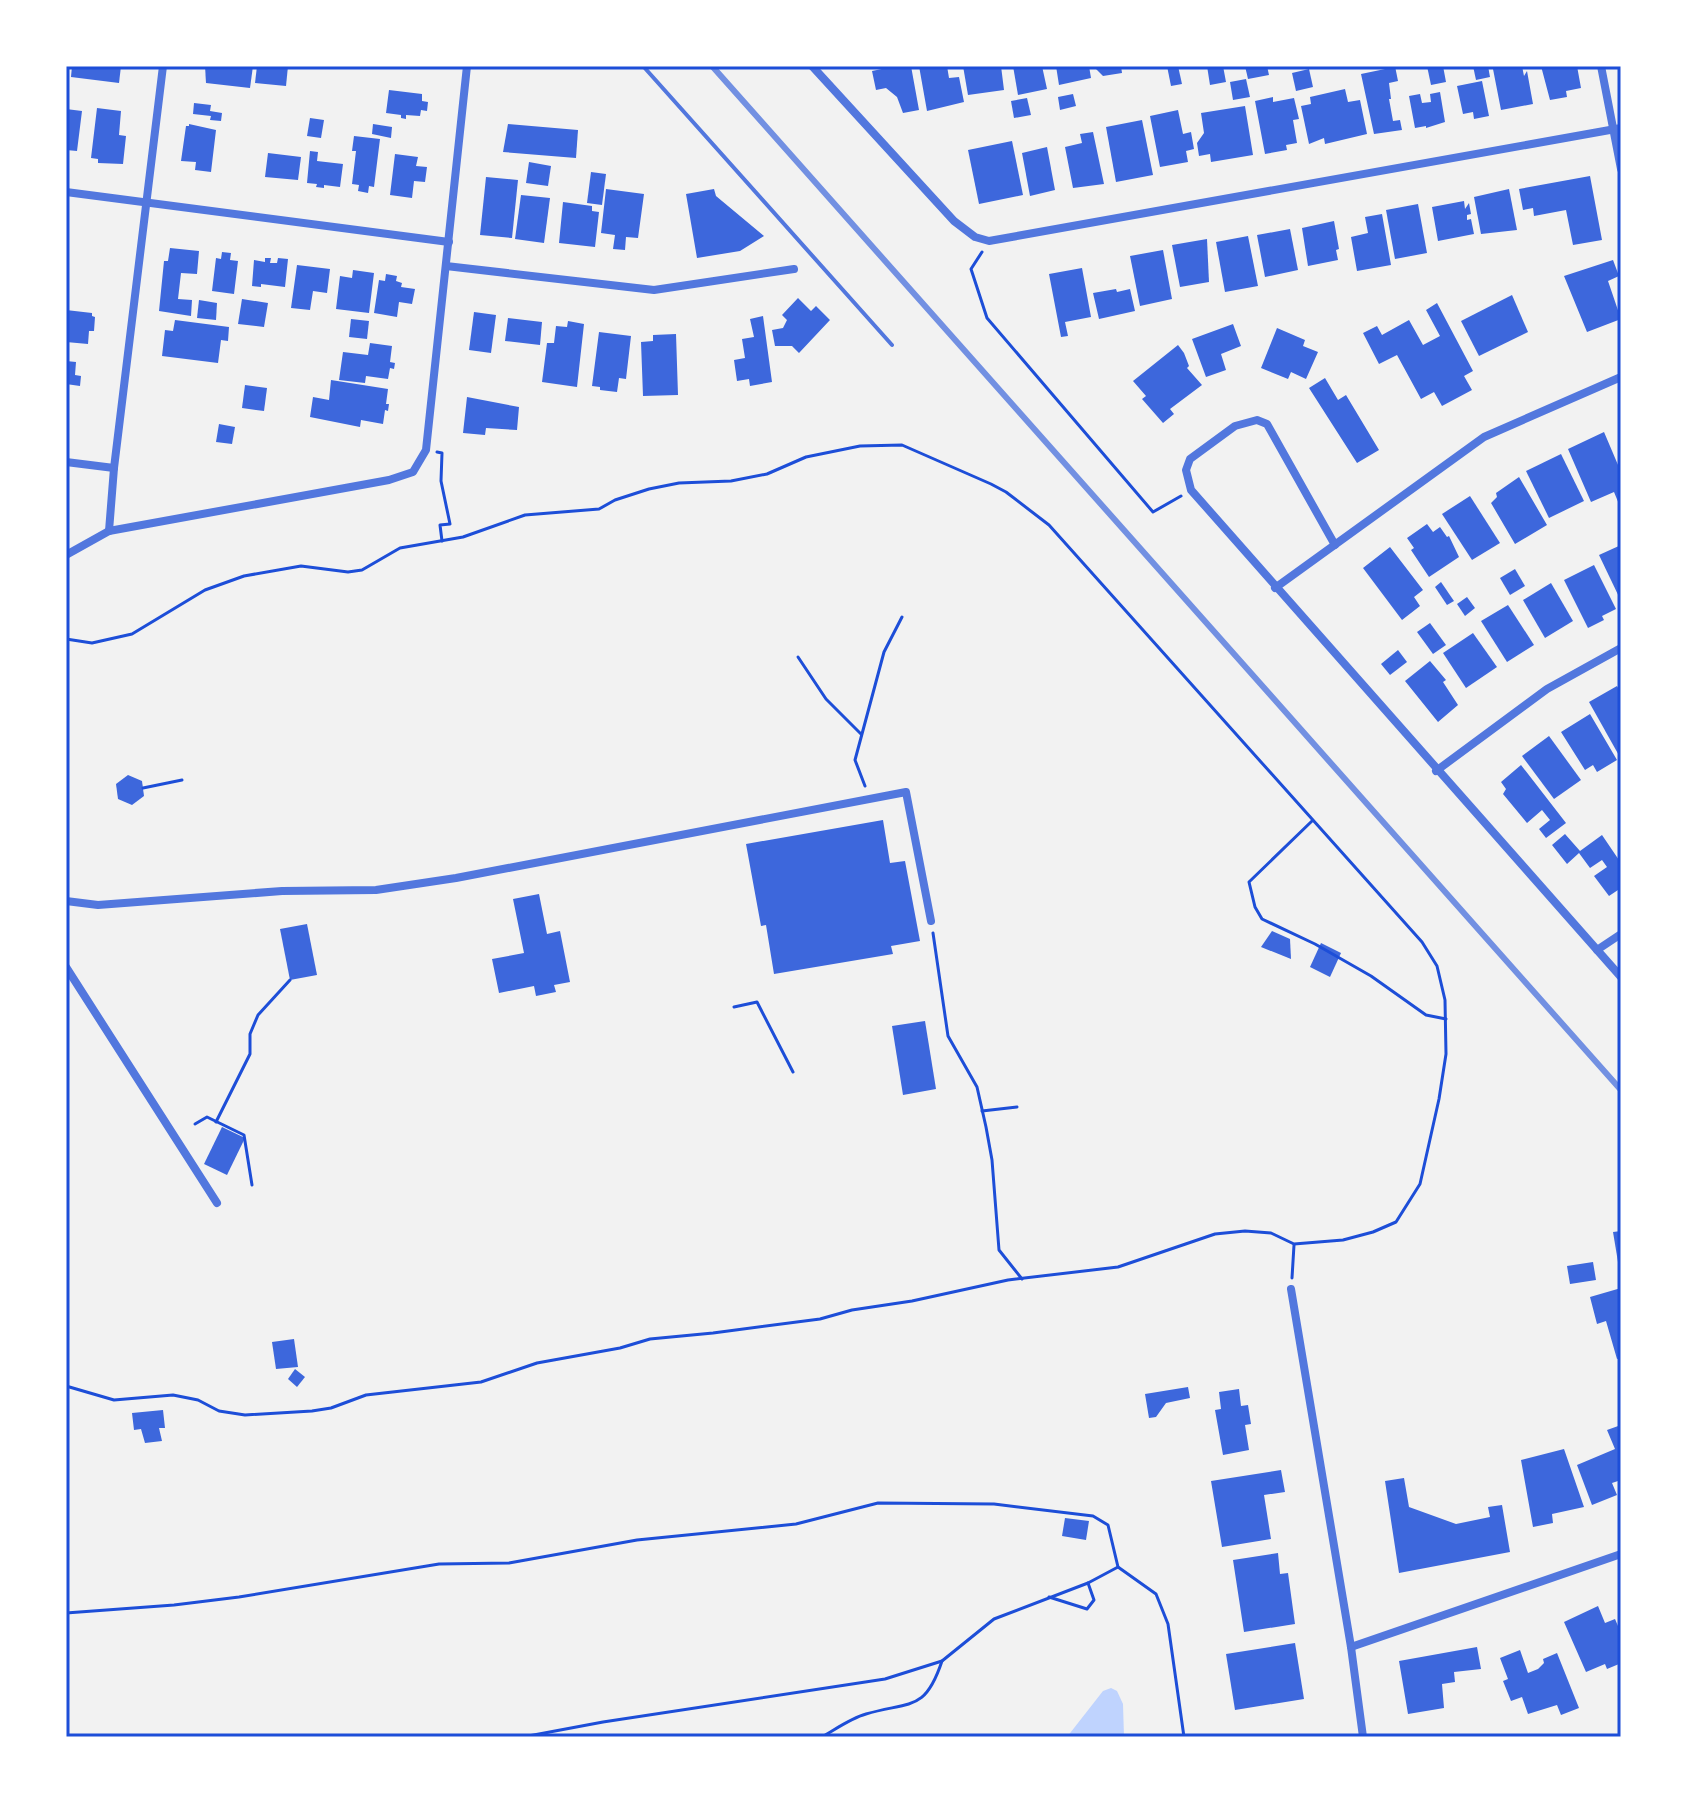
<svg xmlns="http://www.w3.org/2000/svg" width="1687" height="1803" font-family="'Golos Text',sans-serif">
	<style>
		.water { fill: #bfd3fe }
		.building { fill: #3d67dc }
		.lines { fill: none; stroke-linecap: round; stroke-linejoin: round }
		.path { stroke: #1d4ed8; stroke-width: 3 }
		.service { stroke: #5277de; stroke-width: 4 }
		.minor { stroke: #5277de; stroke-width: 8 }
		.rail { stroke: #7290e2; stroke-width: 6 }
		.neatline { fill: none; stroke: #1d4ed8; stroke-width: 3 }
	</style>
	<rect width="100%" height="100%" fill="#f2f2f2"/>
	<path class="water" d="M1111 1688 1117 1691 1123 1704 1124 1737H1067L1103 1691Z"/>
	<g class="building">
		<path d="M72 66H121L119 83 71 77Z"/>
		<path d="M205 66H253L250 88 206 83Z"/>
		<path d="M257 66H288L286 86 255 83Z"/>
		<path d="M896 66H911L919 110 903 113 897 97 886 88 876 90 872 71Z"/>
		<path d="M919 66H947L949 78 959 77 964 102 927 111Z"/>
		<path d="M963 66H1001L1004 90 968 95Z"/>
		<path d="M1013 66H1042L1047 89 1018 95Z"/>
		<path d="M1056 66H1089L1091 78 1059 85Z"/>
		<path d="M1093 66H1121L1122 73 1103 76Z"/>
		<path d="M1167 66H1178L1182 84 1171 86Z"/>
		<path d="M1207 66H1223L1226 82 1210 85Z"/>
		<path d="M1245 66H1267L1269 75 1248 79Z"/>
		<path d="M1385 66H1395L1398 81 1389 83 1391 99H1389L1393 121 1400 120 1402 130 1374 134 1361 74 1385 69Z"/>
		<path d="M1427 66H1443L1446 82 1431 85Z"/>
		<path d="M1473 66H1488L1490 77 1476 80Z"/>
		<path d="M1506 66H1522L1524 76 1527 71 1533 104 1501 110 1493 69Z"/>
		<path d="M1541 66H1577L1581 88 1566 91 1567 97 1550 100Z"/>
		<path d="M1309 69 1313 87 1296 91 1292 73Z"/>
		<path d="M1246 79 1250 97 1233 100 1230 82Z"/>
		<path d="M1482 81 1489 116 1474 119 1473 112 1463 114 1457 86Z"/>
		<path d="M1345 89 1348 102 1360 100 1367 134 1325 144 1324 138 1309 144 1301 106 1311 104 1310 97Z"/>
		<path d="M389 90 422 94V101L428 102 427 111 421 110 420 116 406 115V119L401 118V115L386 113Z"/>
		<path d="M1440 92 1445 122 1426 128V126L1415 128 1409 96 1420 94 1422 103 1431 102 1430 94Z"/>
		<path d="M1073 94 1076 106 1060 110 1058 97Z"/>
		<path d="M1273 97V102L1294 98 1299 119 1293 120 1297 143 1286 145 1287 150 1265 154 1255 101Z"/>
		<path d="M1027 98 1031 115 1014 118 1011 101Z"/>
		<path d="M194 103 211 105 210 111 222 113 221 121 210 120 211 116 193 114Z"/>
		<path d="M1245 106 1253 155 1211 162 1210 154 1199 156 1197 143 1204 133 1201 113Z"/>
		<path d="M97 108 121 111 119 135 126 136 123 164 98 163V159L91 158Z"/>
		<path d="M66 109 82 111 77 151 66 150Z"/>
		<path d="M1178 110 1183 134 1191 132 1194 149 1186 151 1188 162 1160 167 1150 116Z"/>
		<path d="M310 118 324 120 321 138 307 136Z"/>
		<path d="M1142 120 1153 175 1116 182 1106 127Z"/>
		<path d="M189 124 216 130 211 172 195 170 196 162 181 161 186 126H189Z"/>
		<path d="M373 124 392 127 391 138 372 134Z"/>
		<path d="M508 124 578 130 576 158 503 152Z"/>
		<path d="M1093 132 1104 184 1073 188 1065 147 1082 143 1080 134Z"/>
		<path d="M354 136 380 139 374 187 369 186 368 193 358 191 359 185 352 184 356 151H352Z"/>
		<path d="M1012 141 1023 195 979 204 968 150Z"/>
		<path d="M1047 147 1055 190 1030 196 1022 153Z"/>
		<path d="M310 151 318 152 317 161 343 164 340 187 324 185V188L316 187 317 184 307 183Z"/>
		<path d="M268 153 301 157 298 180 265 177Z"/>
		<path d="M395 154 418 157 416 166 427 167 425 182 414 181 412 198 390 195Z"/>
		<path d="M529 162 551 166 548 186 526 183Z"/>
		<path d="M591 172 606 174 602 205 587 203Z"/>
		<path d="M1590 176 1602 240 1573 245 1566 210 1534 216 1533 208 1523 210 1519 189Z"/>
		<path d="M486 177 518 180 512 238 480 235Z"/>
		<path d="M606 189 644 194 638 238 626 237 625 250 613 249 615 235 601 233Z"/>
		<path d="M714 189 716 196 764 236 740 251 697 258 686 194Z"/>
		<path d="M1509 189 1517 230 1481 234 1474 197Z"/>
		<path d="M521 195 550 198 544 243 515 239Z"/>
		<path d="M1464 201 1465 209 1469 203 1471 214 1467 215V220L1471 219 1474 234 1438 241 1432 207Z"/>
		<path d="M563 202 592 206V211L599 212 595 247 559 243Z"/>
		<path d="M1418 204 1427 253 1395 259 1386 210Z"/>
		<path d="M1382 214 1391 265 1357 271 1351 237 1368 233 1365 217Z"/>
		<path d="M1334 221 1339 249 1336 250 1338 260 1308 266 1302 228Z"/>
		<path d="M1290 229 1298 270 1265 277 1257 235Z"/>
		<path d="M1248 236 1258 286 1225 292 1216 242Z"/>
		<path d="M1207 239 1209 282 1180 287 1172 245Z"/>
		<path d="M170 248 199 251 197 274 181 273 178 299 192 300 191 316 159 311 164 261H168Z"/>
		<path d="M1163 250 1172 299 1140 306 1130 256Z"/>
		<path d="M222 252 231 253 230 260 238 261 234 294 212 291 216 258 221 259Z"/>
		<path d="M265 258H271L270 263H277L278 258 288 259 285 287 261 284V287L252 286 254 260 265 262Z"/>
		<path d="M1613 260 1619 276 1608 281 1621 319 1587 332 1564 276Z"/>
		<path d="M297 265 330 269 327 293 313 291 310 310 291 308Z"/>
		<path d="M1082 268 1091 317 1065 322 1068 336 1061 337 1049 274Z"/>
		<path d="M353 270 374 273 369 313 336 309 340 276 352 278Z"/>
		<path d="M386 274 397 276 396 281 402 283 401 287 415 289 412 304 399 302 397 317 374 313 379 280 385 281Z"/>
		<path d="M1116 289 1117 292 1130 289 1135 311 1099 319 1093 293Z"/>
		<path d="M1512 295 1528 332 1479 356 1461 321Z"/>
		<path d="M798 298 811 311 816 306 830 320 799 353 792 346H775L772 330 783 328 787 320 782 315Z"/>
		<path d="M242 299 268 303 264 327 238 324Z"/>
		<path d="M199 300 217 303 216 320 197 318Z"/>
		<path d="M1437 303 1473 371 1464 376 1472 390 1442 406 1434 392 1421 399 1397 355 1379 364 1363 333 1377 326 1382 335 1409 320 1423 345 1440 336 1426 310Z"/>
		<path d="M66 310 92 313V316L95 317 94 331H89L88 344 66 342Z"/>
		<path d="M474 312 496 315 491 353 469 350Z"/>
		<path d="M763 316 772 382 750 386 749 379 737 381 734 360 745 358 742 339 754 337 750 319Z"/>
		<path d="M508 318 542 322 540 345 505 341Z"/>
		<path d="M351 319 369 321 367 339 349 337Z"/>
		<path d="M175 320 229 327 228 341 221 340 218 363 162 356 165 330 173 331Z"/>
		<path d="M568 321 584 324 577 387 542 382 547 343H554L556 326 567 327Z"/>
		<path d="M1233 324 1241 346 1221 354 1226 370 1206 377 1192 339Z"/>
		<path d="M1277 328 1305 340 1303 346 1318 352 1306 379 1291 372 1288 379 1261 368Z"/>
		<path d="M599 332 631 336 626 379 619 378 617 392 600 390V387L592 386Z"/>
		<path d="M676 334 678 395 643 396 641 342 653 341V335Z"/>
		<path d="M370 343 392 346 390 362 395 363 394 369 390 368 388 379 366 376 365 383 339 380 343 352 368 355Z"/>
		<path d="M1178 345 1184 353 1189 366 1187 368 1202 385 1170 409 1174 414 1163 423 1142 399 1146 396 1133 381Z"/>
		<path d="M66 361 76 362 75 375 81 376 80 386 66 384Z"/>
		<path d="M1325 378 1338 400 1346 395 1379 450 1357 463 1309 388Z"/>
		<path d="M331 380 388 389 386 404H389L388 411 385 410 383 424 361 420 360 427 310 417 313 397 329 400Z"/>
		<path d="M245 385 267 388 264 411 242 408Z"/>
		<path d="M467 397 519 407 517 430 486 428 485 435 463 433Z"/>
		<path d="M219 424 235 427 232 444 216 442Z"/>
		<path d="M1604 432 1621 472V509L1614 492 1591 502 1568 449Z"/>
		<path d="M1561 454 1584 501 1549 518 1526 471Z"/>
		<path d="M1519 477 1547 525 1515 544 1491 503 1497 497 1496 493Z"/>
		<path d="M1470 496 1500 543 1472 560 1442 514Z"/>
		<path d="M1427 524 1433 532 1440 527 1447 537 1449 536 1459 557 1429 577 1411 550 1414 548 1407 538Z"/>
		<path d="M1621 545V601L1599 555Z"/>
		<path d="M1390 547 1423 590 1414 597 1420 606 1402 620 1363 568Z"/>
		<path d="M1594 565 1616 609 1602 616 1604 620 1588 628 1564 580Z"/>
		<path d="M1515 569 1525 586 1510 595 1500 578Z"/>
		<path d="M1441 582 1454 601 1447 605 1435 587Z"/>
		<path d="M1551 583 1573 621 1545 638 1523 600Z"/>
		<path d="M1467 597 1475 608 1465 616 1457 604Z"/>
		<path d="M1508 605 1534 645 1507 662 1481 621Z"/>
		<path d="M1430 623 1446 645 1433 654 1417 632Z"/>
		<path d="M1473 633 1497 667 1466 688 1443 653Z"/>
		<path d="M1398 650 1407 662 1390 675 1381 664Z"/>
		<path d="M1430 661 1446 680 1443 682 1458 705 1438 722 1405 681Z"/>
		<path d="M1617 686 1621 693V759L1589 702Z"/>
		<path d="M1590 714 1617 760 1597 772 1593 765 1585 770 1561 732Z"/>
		<path d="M1549 736 1581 780 1554 799 1522 756Z"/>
		<path d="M1521 765 1566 823 1546 838 1539 829 1550 820 1542 810 1527 823 1503 794 1506 789 1501 782Z"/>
		<path d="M128 775 142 781 144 796 132 805 118 799 116 784Z"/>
		<path d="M883 820 890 863 905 861 920 941 891 946 893 954 774 974 766 925 761 926 746 844Z"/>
		<path d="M1565 834 1580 851 1602 835 1621 863V888L1609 896 1594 876 1607 867 1602 860 1590 868 1579 853 1567 864 1552 845Z"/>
		<path d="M539 894 547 934 560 931 570 982 554 985 556 992 536 996 534 986 499 993 492 959 524 953 513 899Z"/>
		<path d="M307 924 317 975 290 980 280 929Z"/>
		<path d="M1272 931 1290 939 1291 959 1261 947Z"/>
		<path d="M1321 943 1341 953 1330 977 1310 967Z"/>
		<path d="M925 1021 936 1089 903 1095 892 1026Z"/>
		<path d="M222 1127 245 1138 227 1175 204 1164Z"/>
		<path d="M1621 1231V1268H1619L1613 1232Z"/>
		<path d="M1593 1262 1596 1280 1570 1284 1567 1266Z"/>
		<path d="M1621 1288V1358L1617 1359 1606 1321 1597 1324 1590 1297Z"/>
		<path d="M294 1339 298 1367 276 1369 272 1342Z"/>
		<path d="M295 1369 305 1377 297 1387 288 1379Z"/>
		<path d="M1188 1387 1190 1398 1166 1403 1156 1417 1149 1418 1145 1394Z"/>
		<path d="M1239 1389 1241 1406 1248 1405 1251 1424 1245 1425 1249 1450 1223 1455 1215 1410 1221 1409 1219 1392Z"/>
		<path d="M163 1410 165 1428H159L162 1441 145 1443 141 1429 134 1430 132 1413Z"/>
		<path d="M1621 1425V1480L1612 1483 1617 1495 1592 1505 1577 1465 1615 1449 1607 1430Z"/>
		<path d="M1564 1449 1584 1507 1552 1514 1553 1523 1533 1527 1521 1460Z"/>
		<path d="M1281 1470 1285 1492 1264 1495 1271 1539 1222 1547 1211 1481Z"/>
		<path d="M1404 1478 1409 1507 1456 1524 1490 1517 1488 1507 1502 1505 1510 1552 1399 1573 1385 1481Z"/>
		<path d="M1065 1518 1089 1521 1086 1540 1062 1536Z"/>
		<path d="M1278 1553 1280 1574 1288 1573 1295 1624 1244 1632 1233 1560Z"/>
		<path d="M1598 1606 1605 1623 1615 1619 1621 1633V1669L1619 1664 1607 1669 1605 1664 1586 1672 1564 1622Z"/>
		<path d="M1295 1643 1304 1699 1235 1710 1226 1654Z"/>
		<path d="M1477 1647 1481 1669 1454 1672 1455 1682 1442 1684 1444 1708 1408 1714 1399 1661Z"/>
		<path d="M1520 1650 1528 1673 1538 1669 1544 1663 1543 1659 1557 1653 1579 1708 1561 1715 1557 1705 1528 1714 1522 1697 1511 1701 1503 1681 1508 1679 1500 1658Z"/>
	</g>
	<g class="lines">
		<g class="path">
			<path d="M982 252 971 269 987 318 1153 512 1181 496"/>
			<path d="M437 452 442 453 441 481 450 524 440 525 442 541"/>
			<path d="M66 639 92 643 132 634 205 590 244 576 301 566 348 572 362 570 400 548 463 537 525 515 599 509 615 500 649 489 679 483 731 481 767 474 806 457 860 446 902 445 991 484 1006 492 1049 525 1422 942 1437 966 1445 1000 1446 1054 1439 1099 1420 1184 1396 1222 1373 1232 1343 1240 1294 1244 1271 1233 1245 1231 1215 1234 1118 1267 1008 1280 912 1301 852 1310 820 1319 713 1333 650 1339 620 1348 537 1363 481 1382 366 1395 331 1408 312 1411 245 1415 219 1411 198 1400 173 1395 114 1400 66 1386"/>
			<path d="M798 657 826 699 861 734"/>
			<path d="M865 786 855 760 884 652 902 617"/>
			<path d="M143 788 182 780"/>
			<path d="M1312 821 1249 882 1255 907 1262 919 1315 944 1371 976 1426 1015 1446 1019"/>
			<path d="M933 933 948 1036 977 1087 986 1127 992 1160 999 1250 1022 1279"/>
			<path d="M734 1007 757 1002 793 1072"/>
			<path d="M982 1111 1017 1107"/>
			<path d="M216 1122 250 1054V1034L258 1015 290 980"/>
			<path d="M195 1124 207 1117 244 1135 252 1185"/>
			<path d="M1292 1278 1294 1245"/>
			<path d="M1049 1597 1087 1609 1094 1600 1088 1583"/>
			<path d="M66 1613 174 1605 239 1597 439 1564 509 1563 637 1540 796 1524 878 1503 994 1504 1093 1516 1108 1525 1118 1567 1156 1594 1168 1624 1184 1737"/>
			<path d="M523 1737 603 1722 885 1679 942 1661 994 1619 1088 1583 1118 1567"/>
			<path d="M822 1737C836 1729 851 1718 866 1714 911 1701 925 1712 942 1661"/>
		</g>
		<path class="service" d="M643 66 892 345"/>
		<g class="minor">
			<path d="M812 66 954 221 975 237 989 241 1621 128"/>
			<path d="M1601 66 1621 169"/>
			<path d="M66 192 449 242"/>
			<path d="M446 266 654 290 794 269"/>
			<path d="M66 462 114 468"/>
			<path d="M109 531 114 468 163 66"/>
			<path d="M1335 545 1267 424 1257 420 1235 426 1190 459 1186 470 1191 490 1621 977"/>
			<path d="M66 555 109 531 389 480 413 472 426 450 467 66"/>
			<path d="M1275 588 1484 437 1621 377"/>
			<path d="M1436 771 1547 689 1621 648"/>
			<path d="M66 901 98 905 282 891 376 890 456 878 906 792 931 921"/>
			<path d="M1597 950 1621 934"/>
			<path d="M66 967 217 1203"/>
			<path d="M1291 1289 1351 1647 1363 1737"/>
			<path d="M1351 1647 1621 1554"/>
		</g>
		<path class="rail" d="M712 66 1621 1090"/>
	</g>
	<rect width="1687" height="1803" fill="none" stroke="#ffffff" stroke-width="136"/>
	<rect x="68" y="68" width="1551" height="1667" class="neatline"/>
</svg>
